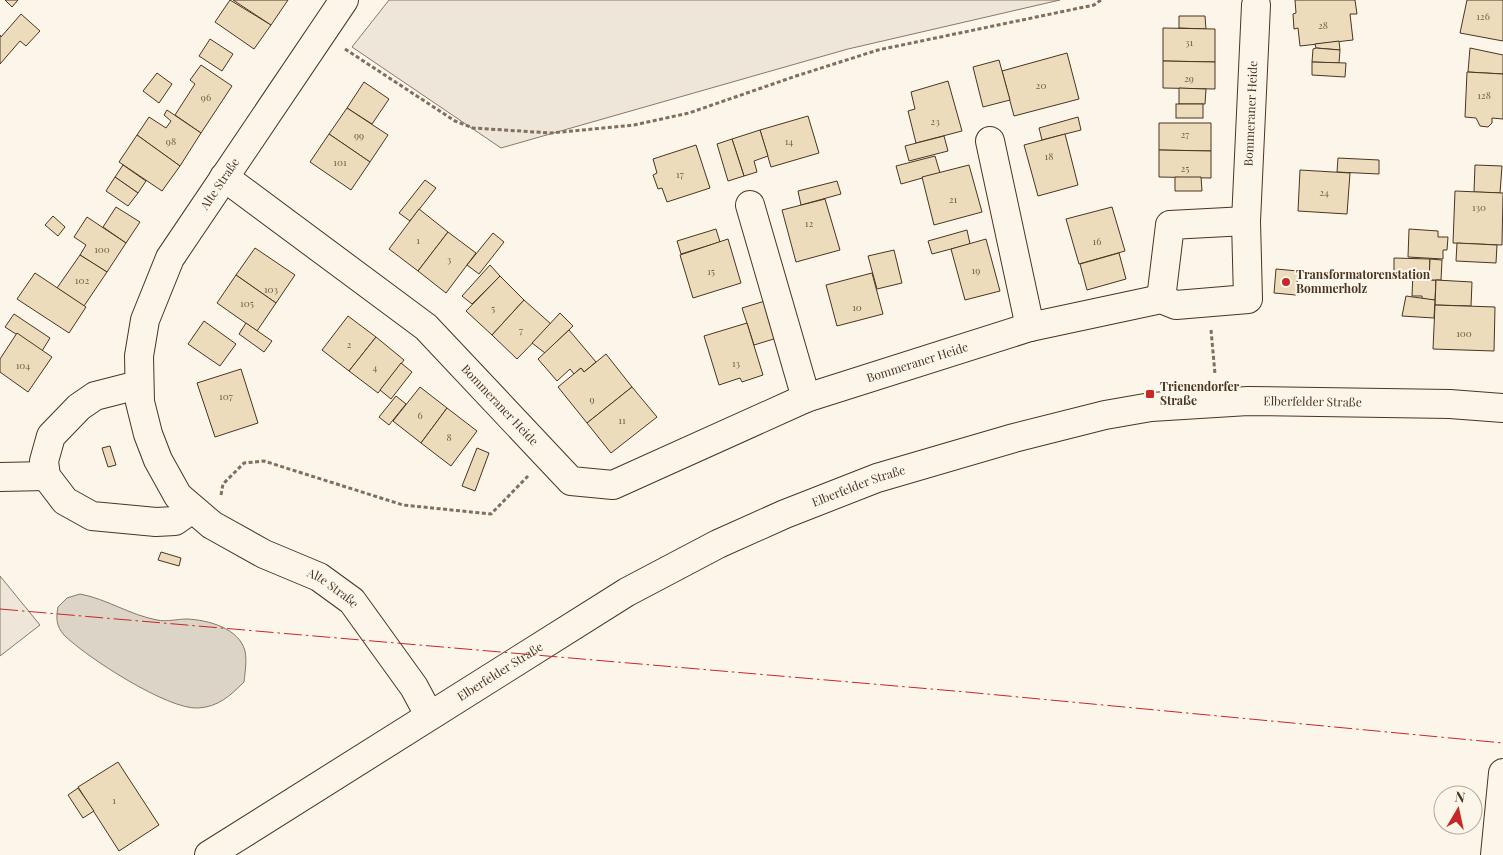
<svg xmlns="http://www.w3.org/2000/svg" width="1503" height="855" font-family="'Playfair Display',serif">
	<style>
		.green { fill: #ede6d9; stroke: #887966 }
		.water { fill: #dcd4c6; stroke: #887966 }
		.building { fill: #ecdcbc; stroke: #4a3520 }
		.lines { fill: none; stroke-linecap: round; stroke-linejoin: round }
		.minor-casing { stroke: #4a3520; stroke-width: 30 }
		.major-casing { stroke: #4a3520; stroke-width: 30 }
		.path { stroke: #7f6f5c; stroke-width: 3; stroke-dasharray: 4 2.5; stroke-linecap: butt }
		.minor { stroke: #fbf6e9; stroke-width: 28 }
		.major { stroke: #fbf6e9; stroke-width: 28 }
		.power { stroke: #c62828; stroke-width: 1; stroke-dasharray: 18 4 2.5 4; stroke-linecap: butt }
		.poi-dot { fill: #c62828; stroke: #fbf6e9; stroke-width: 2 }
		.labels { text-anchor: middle; stroke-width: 4; stroke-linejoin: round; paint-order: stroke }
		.number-label { font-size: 10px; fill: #725f47 }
		.street-label { font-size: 12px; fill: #4a3520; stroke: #fbf6e9 }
		.poi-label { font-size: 12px; font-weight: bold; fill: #4a3520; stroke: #fbf6e9; text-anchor: start }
	</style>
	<rect width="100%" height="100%" fill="#fbf6e9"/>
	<g class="green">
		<path d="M389 0H1060L848 49 501 148 352 47Z"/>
		<path d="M0 576 40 625 0 656Z"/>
	</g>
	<path class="water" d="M80 594C107 599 130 615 157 620 167 622 177 619 187 619 208 620 239 628 245 651 247 661 245 673 244 682 230 696 218 707 198 708 168 710 86 657 64 635 56 626 56 618 58 607L67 598Z"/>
	<g class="building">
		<path d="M5 0H18L12 7Z"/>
		<path d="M230 0 271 25 254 49 215 22Z"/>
		<path d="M233 0H288L271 25Z"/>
		<path d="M1295 0H1355L1357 14H1350L1353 40 1300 46 1298 28 1294 29 1293 14 1296 13Z"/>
		<path d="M1467 0H1503V41L1460 33Z"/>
		<path d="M21 14 40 31 26 46 20 41 0 64V35L1 37Z"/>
		<path d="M1179 16H1205L1206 29 1179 28Z"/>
		<path d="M1163 28 1215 29V62L1163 61Z"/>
		<path d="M210 39 233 54 222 71 199 56Z"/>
		<path d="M1339 41 1340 50 1316 48 1315 44Z"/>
		<path d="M1316 48 1340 50 1339 63 1312 62 1313 49Z"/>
		<path d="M1470 48 1503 55V74L1468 72Z"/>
		<path d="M1067 53 1079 99 1014 116 1002 71Z"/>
		<path d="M999 60 1010 100 983 107 973 67Z"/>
		<path d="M1163 61 1215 62V89L1163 88Z"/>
		<path d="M1312 62 1346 63 1345 77 1312 75Z"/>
		<path d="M201 65 232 86 201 133 175 115 195 84 190 80Z"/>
		<path d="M1467 72 1503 74V119L1492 118V123L1488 127 1480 126 1476 118 1465 117Z"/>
		<path d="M157 73 172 84 159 103 143 91Z"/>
		<path d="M948 81 962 131 916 143 908 111 915 109 911 92Z"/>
		<path d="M364 82 389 99 372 124 347 108Z"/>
		<path d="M1179 88 1206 89 1205 104H1179Z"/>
		<rect x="1176" y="104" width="27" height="14"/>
		<path d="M347 108 388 135 370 162 329 134Z"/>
		<path d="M167 110 201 133 180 166 137 135 149 117 166 128 171 121 164 115Z"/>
		<path d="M808 116 819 153 771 167 760 130Z"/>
		<path d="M1078 117 1081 130 1042 140 1039 128Z"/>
		<path d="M1159 123H1211V151L1159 150Z"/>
		<path d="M760 130 768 156 754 161 757 172 744 176 732 139Z"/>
		<path d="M329 134 370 162 351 190 310 162Z"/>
		<path d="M1065 134 1078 185 1038 196 1024 145Z"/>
		<path d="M137 135 180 166 162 191 119 162Z"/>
		<path d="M944 136 948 151 909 161 905 146Z"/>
		<path d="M732 139 744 176 728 181 717 144Z"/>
		<path d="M696 145 710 188 667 202 662 188 658 189 653 175 657 173 653 159Z"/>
		<path d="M1159 150 1211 151V178L1159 177Z"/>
		<path d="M935 156 940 173 901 184 896 166Z"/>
		<path d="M1338 158 1379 160V174L1337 172Z"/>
		<path d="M123 165 146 181 138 193 115 177Z"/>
		<path d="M969 165 982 212 934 225 922 177Z"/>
		<path d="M1475 165 1502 166 1500 193 1474 192Z"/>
		<path d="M1300 170 1350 173 1347 214 1298 211Z"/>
		<path d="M115 177 138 193 128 206 106 191Z"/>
		<path d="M1175 177H1201L1202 191H1175Z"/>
		<path d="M425 180 436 188 410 221 399 213Z"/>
		<path d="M837 181 841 194 801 205 798 191Z"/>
		<path d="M1455 191 1503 193 1502 245 1453 243Z"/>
		<path d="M825 199 840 250 796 262 782 210Z"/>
		<path d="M116 207 140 222 126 243 103 227Z"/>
		<path d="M1112 207 1125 251 1079 264 1066 219Z"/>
		<path d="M419 209 448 232 418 271 389 249Z"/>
		<path d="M53 216 65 227 58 236 45 225Z"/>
		<path d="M87 217 126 243 107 272 80 255 86 245 74 237Z"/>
		<path d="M716 229 720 242 681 254 677 241Z"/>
		<path d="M1409 229 1438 231V237H1448L1447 250H1443V259L1408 257Z"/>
		<path d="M967 230 970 244 932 254 928 241Z"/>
		<path d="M448 232 476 253 446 293 418 271Z"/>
		<path d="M493 233 504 242 479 274 467 265Z"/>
		<path d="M728 239 741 283 693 298 680 255Z"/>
		<path d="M986 239 1000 291 965 300 951 249Z"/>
		<path d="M1457 243 1497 245 1496 263 1456 261Z"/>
		<path d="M255 248 295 275 276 303 236 275Z"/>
		<path d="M894 250 902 283 877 289 868 256Z"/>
		<path d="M1119 253 1126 279 1087 290 1080 264Z"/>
		<path d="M80 255 107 272 84 306 57 288Z"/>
		<path d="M1394 258 1430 259 1429 280H1436L1435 300 1422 299V296H1412L1413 273 1394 272Z"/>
		<path d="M1430 259 1442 260 1441 280H1429Z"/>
		<path d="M490 265 500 276 472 304 462 296Z"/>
		<path d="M1276 269 1298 271 1296 295 1274 293Z"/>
		<path d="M35 273 86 307 69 333 17 299Z"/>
		<path d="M872 273 883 314 837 326 826 285Z"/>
		<path d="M236 275 276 303 257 331 217 303Z"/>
		<path d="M500 276 524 300 492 335 466 311Z"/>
		<path d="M1436 280 1472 282 1471 306 1435 305Z"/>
		<path d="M1406 296 1435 300 1434 318 1402 316Z"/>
		<path d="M524 300 551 324 517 359 492 335Z"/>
		<path d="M765 301 777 338 754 345 742 308Z"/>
		<path d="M1435 305 1495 307 1494 351 1433 349Z"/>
		<path d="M560 313 573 326 545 353 532 343Z"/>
		<path d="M14 314 50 338 42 351 5 327Z"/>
		<path d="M348 316 376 337 349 371 322 350Z"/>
		<path d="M204 321 236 344 220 366 188 344Z"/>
		<path d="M246 323 272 341 264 352 239 334Z"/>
		<path d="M747 323 763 375 742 382 740 378 719 385 704 336Z"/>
		<path d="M569 330 596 362 584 372 581 368 574 374 570 369 557 381 538 359Z"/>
		<path d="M17 333 52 357 28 392 0 372V359Z"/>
		<path d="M376 337 404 360 378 393 349 371Z"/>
		<path d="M606 354 632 387 587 423 558 387 581 368 584 372Z"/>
		<path d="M401 363 412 372 391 399 380 390Z"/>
		<path d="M241 369 258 423 215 437 197 383Z"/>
		<path d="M420 387 447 408 421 443 393 421Z"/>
		<path d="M632 387 657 417 611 453 587 423Z"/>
		<path d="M396 396 406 404 389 425 379 417Z"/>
		<path d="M447 408 477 431 451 466 421 443Z"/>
		<path d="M110 446 116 465 108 467 102 448Z"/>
		<path d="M477 448 489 453 475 491 462 486Z"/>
		<path d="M161 552 181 558 179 566 158 560Z"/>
		<path d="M118 762 159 825 119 851 78 787Z"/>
		<path d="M78 788 94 811 83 818 68 795Z"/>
	</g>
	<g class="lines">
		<g class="minor-casing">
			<g id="minor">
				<path id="s1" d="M344 0 170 258 145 320 139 356 140 402 148 434 158 460 178 496 212 525 264 554 319 577 352 601 414 687 429 715"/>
				<path d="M990 141 1030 327"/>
				<path id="s2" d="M224 177 426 327 571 481 613 485 806 398 1030 327 1161 299 1176 305 1248 299 1246 221 1256 5"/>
				<path d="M750 205 806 398"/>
				<path d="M1161 299 1170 225 1246 221"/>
				<path d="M138 385 95 396 79 407 51 436 44 461 46 476 65 501 92 516 156 522 175 521 192 509"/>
				<path d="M0 477 46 476"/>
				<path d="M1495 855 1503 773"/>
			</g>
		</g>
		<g class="major-casing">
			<g id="major">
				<path id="s3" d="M209 855 627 592 718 544 785 514 877 478 1014 438 1105 415 1151 407 1248 401 1450 404 1503 408"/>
			</g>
		</g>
		<g class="path">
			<path d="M345 49 455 121 473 128 551 133 634 125 689 113 796 76 878 50 1094 5 1101 0"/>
			<path d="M1211 330 1215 374"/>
			<path d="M221 495 223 484 244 463 264 461 403 505 491 514 528 476"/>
		</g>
		<use href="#minor" class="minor"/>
		<use href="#major" class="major"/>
		<path class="power" d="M0 609 966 692 1503 743"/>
	</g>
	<g class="poi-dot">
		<circle cx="1286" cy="282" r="5"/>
		<rect x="1145" y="389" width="10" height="10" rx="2.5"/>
	</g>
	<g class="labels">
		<g class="number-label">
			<text x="1483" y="20">126</text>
			<text x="1323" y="29">28</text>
			<text x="1189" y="46">31</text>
			<text x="1189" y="82">29</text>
			<text x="1041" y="89">20</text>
			<text x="1484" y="99">128</text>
			<text x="206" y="101">96</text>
			<text x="935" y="125">23</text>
			<text x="1185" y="138">27</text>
			<text x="359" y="139">99</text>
			<text x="171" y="145">98</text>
			<text x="789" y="145">14</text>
			<text x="1049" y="160">18</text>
			<text x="340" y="166">101</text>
			<text x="1185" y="172">25</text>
			<text x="680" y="178">17</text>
			<text x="1324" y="196">24</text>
			<text x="953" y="203">21</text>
			<text x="1479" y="211">130</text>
			<text x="809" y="227">12</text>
			<text x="418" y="244">1</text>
			<text x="1097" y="245">16</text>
			<text x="102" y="253">100</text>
			<text x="449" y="263">3</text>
			<text x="976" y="274">19</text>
			<text x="711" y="275">15</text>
			<text x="82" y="284">102</text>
			<text x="271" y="293">103</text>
			<text x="247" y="307">105</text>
			<text x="857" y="311">10</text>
			<text x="493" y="312">5</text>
			<text x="521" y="334">7</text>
			<text x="1464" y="337">100</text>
			<text x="349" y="348">2</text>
			<text x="736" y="367">13</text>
			<text x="23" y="369">104</text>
			<text x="375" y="371">4</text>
			<text x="226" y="400">107</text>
			<text x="592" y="403">9</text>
			<text x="420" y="419">6</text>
			<text x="622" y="424">11</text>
			<text x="449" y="441">8</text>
			<text x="114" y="804">1</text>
		</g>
		<g class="street-label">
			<text dy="4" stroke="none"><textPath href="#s2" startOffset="1360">Bommeraner Heide</textPath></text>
			<text transform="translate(220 184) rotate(-56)" y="4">Alte Straße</text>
			<text dy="4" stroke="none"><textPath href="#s2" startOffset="834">Bommeraner Heide</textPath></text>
			<text dy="4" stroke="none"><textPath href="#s3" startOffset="1214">Elberfelder Straße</textPath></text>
			<text dy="4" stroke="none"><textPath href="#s2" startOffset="359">Bommeraner Heide</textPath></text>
			<text dy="4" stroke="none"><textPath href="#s3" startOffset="749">Elberfelder Straße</textPath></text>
			<text dy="4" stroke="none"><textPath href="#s1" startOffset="744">Alte Straße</textPath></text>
			<text dy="4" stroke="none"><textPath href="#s3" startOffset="344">Elberfelder Straße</textPath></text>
		</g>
		<g class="poi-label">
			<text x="1296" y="279">Transformatorenstation<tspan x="1296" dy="14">Bommerholz</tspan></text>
			<text x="1160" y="391">Trienendorfer<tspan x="1160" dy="14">Straße</tspan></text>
		</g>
	</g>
	<g transform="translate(1458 810) rotate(9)"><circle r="24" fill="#fbf6e9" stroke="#b4a999"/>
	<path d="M0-4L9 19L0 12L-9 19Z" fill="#c62828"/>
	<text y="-8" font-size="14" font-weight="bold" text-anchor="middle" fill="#4a3520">N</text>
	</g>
</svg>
